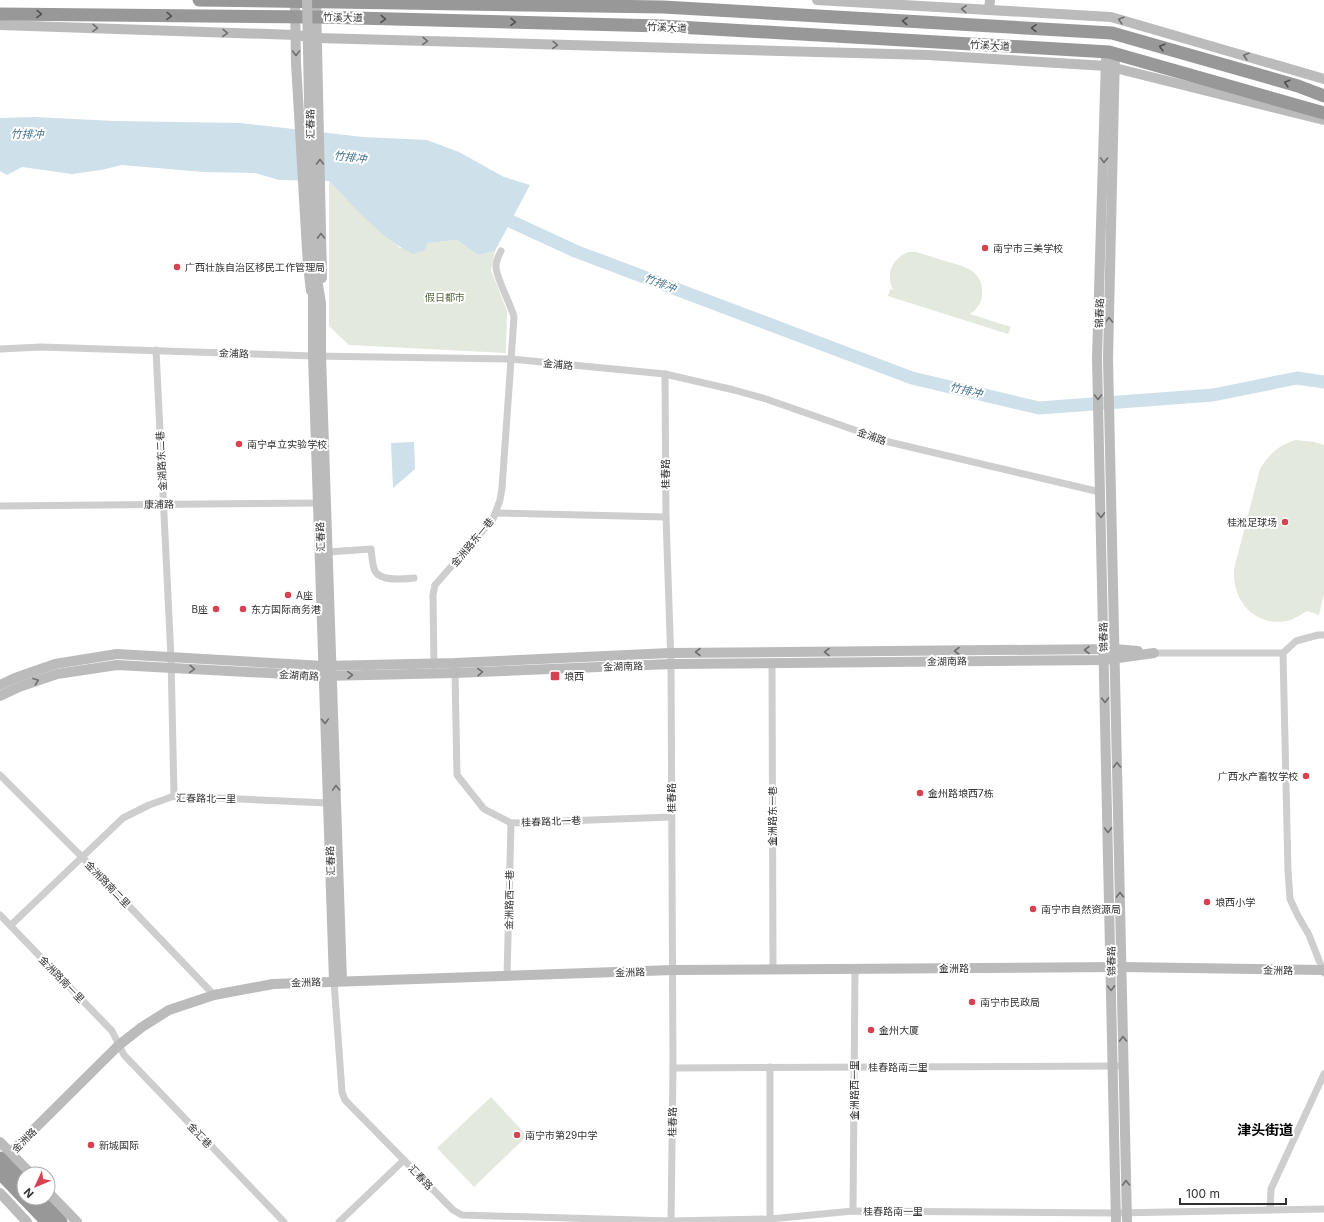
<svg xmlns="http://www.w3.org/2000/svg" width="1324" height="1222" font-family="Inter,'Noto Sans SC',sans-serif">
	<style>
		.green { fill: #e4e9dd }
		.water { fill: #cee0ea }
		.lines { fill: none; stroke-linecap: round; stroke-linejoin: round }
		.river { stroke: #cee0ea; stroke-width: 13 }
		.street { stroke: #cecece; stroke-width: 7 }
		.secondary { stroke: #bbb; stroke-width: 10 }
		.highway { stroke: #989898; stroke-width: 13 }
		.secondary-bridge { stroke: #bbb; stroke-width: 10 }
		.oneway { stroke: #6f6f6f }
		.oneway2 { stroke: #505050 }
		.poi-dot { fill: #d84250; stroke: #fff; stroke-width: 1.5 }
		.labels { text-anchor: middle; stroke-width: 4; stroke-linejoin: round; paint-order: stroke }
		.street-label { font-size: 10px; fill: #313131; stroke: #fff }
		.poi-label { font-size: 10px; fill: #313131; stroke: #fff; text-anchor: start }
		.park-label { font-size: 10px; fill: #556941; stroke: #fff }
		.water-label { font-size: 11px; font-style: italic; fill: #44728d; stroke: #fff }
		.district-label { font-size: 14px; font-weight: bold; fill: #000; stroke: #fff }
	</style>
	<rect width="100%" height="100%" fill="#fff"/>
	<g class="green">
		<path d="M329 181 369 221 400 248 427 243 457 240 478 255 495 251 491 270 507 311 506 353 349 345 329 326Z"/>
		<path d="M909 252H916C926 255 936 258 945 261 963 266 984 270 982 294 982 303 976 310 970 314L1011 327 1008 334 888 296 890 289 893 290C885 274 893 257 909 252Z"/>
		<path d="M1296 440 1314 442 1324 445V594L1319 615 1307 611C1300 615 1295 619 1287 621 1254 627 1232 600 1234 569L1260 469C1268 455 1280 444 1296 440Z"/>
		<path d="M491 1097 527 1136 474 1187 437 1148Z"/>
	</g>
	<g class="water">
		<path d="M34 117 115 121 240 123 363 137 427 140 459 152 504 177 530 185 495 251 478 255 457 240 427 243 425 250 413 254C380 238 355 207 329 181L279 180 255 173 203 172 122 165 101 170 72 174 22 167 7 175 0 171V118Z"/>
		<path d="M414 442 415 469 393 488 391 443Z"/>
	</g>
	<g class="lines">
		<path class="river" d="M495 214 575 251 912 378 1039 408 1213 395 1297 378 1324 382"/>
		<g class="street">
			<path d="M0 349 41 347 313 356 511 359 665 374 734 390 766 399 889 442 1100 492"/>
			<path d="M156 350 171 658 174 796"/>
			<path d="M665 374 666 517 671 664 673 1068 671 1222"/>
			<path d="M0 506 318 503"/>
			<path d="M496 513 666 517"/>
			<path d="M328 552 371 549C372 555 372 565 375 571 381 582 404 579 414 578"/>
			<path d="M1154 653H1283"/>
			<path d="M772 663 773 970"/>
			<path d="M434 667 433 595 435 585 493 519 500 500 502 488 514 317C511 304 495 276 496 266 496 261 499 255 501 251"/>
			<path d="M455 673 457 775 484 809 511 823 671 817"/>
			<path d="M0 775 81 856 214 995"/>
			<path d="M0 915 112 1031 124 1055 284 1222"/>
			<path d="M11 925 123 818 149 805 174 796 328 803"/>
			<path d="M1324 973 1309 935 1298 916 1290 899 1288 871 1283 653 1296 641 1318 635H1324"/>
			<path d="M507 976 511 823"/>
			<path d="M334 981 342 1092 345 1100 453 1210 462 1215 671 1221 770 1219 853 1211 1116 1213 1324 1209"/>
			<path d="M673 1068 1117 1066"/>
			<path d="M1270 1210 1271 1189 1324 1074"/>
			<path d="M853 1211 855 969"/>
			<path d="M770 1219V1067"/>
			<path d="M339 1222 404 1160"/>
		</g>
		<g class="secondary">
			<path d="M295 0 296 63 308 266 311 291"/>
			<path d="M316 0 322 278"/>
			<path d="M817 0 1111 17 1324 79"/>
			<path d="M989 10 990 0"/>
			<path d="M0 25 296 35 317 38 928 55 1107 66 1324 120"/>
			<path d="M1115 53 1108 359 1127 1222"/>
			<path d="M1106 59 1097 358 1116 1222"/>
			<path d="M312 248 321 303V356L342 981"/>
			<path d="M313 284V356L334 981"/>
			<path d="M0 685 15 678 55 664 117 654 324 666 455 663 670 653 1114 649 1138 651"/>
			<path d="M0 696 19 687 57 674 117 665 324 676 455 673 671 664 1104 660 1154 653"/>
			<path d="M0 1142 31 1174"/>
			<path d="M0 1163 119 1045 142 1027 169 1010 214 995 273 984 673 970 1121 967 1323 970"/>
			<path d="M48 1192 77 1222"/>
			<path d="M0 1193 27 1222"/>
		</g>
		<g class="highway">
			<path d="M199 0 663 7 1112 33 1298 86 1324 96"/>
			<path d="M0 14 317 17 661 26 1109 52 1324 113"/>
			<path d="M0 1158 24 1183"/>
			<path d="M0 1173 47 1222"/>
			<path d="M38 1198 61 1222"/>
		</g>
		<path class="secondary-bridge" d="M307 0 312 248"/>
	</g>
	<defs><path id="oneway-chevron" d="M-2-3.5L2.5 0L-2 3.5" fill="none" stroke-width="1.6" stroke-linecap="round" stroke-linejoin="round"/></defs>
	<g class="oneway">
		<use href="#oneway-chevron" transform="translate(964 9) rotate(-177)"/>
		<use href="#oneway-chevron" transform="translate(1121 20) rotate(-164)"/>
		<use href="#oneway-chevron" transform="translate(95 28) rotate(2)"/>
		<use href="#oneway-chevron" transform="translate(225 33) rotate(2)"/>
		<use href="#oneway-chevron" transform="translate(425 41) rotate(2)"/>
		<use href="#oneway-chevron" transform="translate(555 45) rotate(2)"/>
		<use href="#oneway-chevron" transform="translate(296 53) rotate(90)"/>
		<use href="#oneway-chevron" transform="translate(1246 56) rotate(-164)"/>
		<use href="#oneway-chevron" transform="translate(1104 160) rotate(92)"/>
		<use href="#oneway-chevron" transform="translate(320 162) rotate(-91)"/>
		<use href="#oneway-chevron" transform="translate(321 236) rotate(-91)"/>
		<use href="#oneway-chevron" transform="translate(1109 320) rotate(-89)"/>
		<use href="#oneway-chevron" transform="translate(1098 397) rotate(89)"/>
		<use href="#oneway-chevron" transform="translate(1101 515) rotate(89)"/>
		<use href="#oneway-chevron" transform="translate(1087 650) rotate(180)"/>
		<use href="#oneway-chevron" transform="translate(957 651) rotate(180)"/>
		<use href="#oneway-chevron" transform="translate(698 652) rotate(180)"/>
		<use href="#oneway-chevron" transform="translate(827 652) rotate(180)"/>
		<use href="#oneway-chevron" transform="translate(192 669) rotate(3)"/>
		<use href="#oneway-chevron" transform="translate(480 672) rotate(-2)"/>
		<use href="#oneway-chevron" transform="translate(350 675) rotate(-2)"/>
		<use href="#oneway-chevron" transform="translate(36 681) rotate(-20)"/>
		<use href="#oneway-chevron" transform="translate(1105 700) rotate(89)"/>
		<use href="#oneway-chevron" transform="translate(325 721) rotate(88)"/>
		<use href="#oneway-chevron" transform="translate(1117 765) rotate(-91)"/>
		<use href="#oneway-chevron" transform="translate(336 788) rotate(-92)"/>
		<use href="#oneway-chevron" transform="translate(1108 830) rotate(89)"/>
		<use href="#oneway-chevron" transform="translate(1120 895) rotate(-91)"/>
		<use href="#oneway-chevron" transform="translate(1111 988) rotate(89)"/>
		<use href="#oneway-chevron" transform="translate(1123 1039) rotate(-91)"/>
		<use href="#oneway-chevron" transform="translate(1126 1183) rotate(-91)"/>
	</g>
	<g class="oneway2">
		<use href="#oneway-chevron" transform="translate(39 14) rotate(1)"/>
		<use href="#oneway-chevron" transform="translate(169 16) rotate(1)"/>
		<use href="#oneway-chevron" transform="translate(383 19) rotate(2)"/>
		<use href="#oneway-chevron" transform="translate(905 21) rotate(-177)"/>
		<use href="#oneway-chevron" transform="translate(513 22) rotate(2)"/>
		<use href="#oneway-chevron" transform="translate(1034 28) rotate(-177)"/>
		<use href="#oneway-chevron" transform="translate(1162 47) rotate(-164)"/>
		<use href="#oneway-chevron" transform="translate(1287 83) rotate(-164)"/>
	</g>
	<g class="poi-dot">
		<circle cx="985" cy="248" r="4"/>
		<circle cx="177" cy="267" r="4"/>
		<circle cx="239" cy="444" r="4"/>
		<circle cx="1285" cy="522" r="4"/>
		<circle cx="288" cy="595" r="4"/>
		<circle cx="216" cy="609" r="4"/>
		<circle cx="243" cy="609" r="4"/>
		<rect x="550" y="671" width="10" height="10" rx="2"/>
		<circle cx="1306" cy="776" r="4"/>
		<circle cx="920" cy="793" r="4"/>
		<circle cx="1207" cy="902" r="4"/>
		<circle cx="1033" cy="909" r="4"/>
		<circle cx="972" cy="1002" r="4"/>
		<circle cx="871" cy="1030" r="4"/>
		<circle cx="517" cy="1135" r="4"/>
		<circle cx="91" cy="1145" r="4"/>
	</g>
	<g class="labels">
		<g class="street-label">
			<text transform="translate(343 17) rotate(2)" y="4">竹溪大道</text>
			<text transform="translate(667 27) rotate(3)" y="4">竹溪大道</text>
			<text transform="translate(990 45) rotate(3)" y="4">竹溪大道</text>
			<text transform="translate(310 124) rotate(-91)" y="4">汇春路</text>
			<text transform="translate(1099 313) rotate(-88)" y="4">锦春路</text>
			<text transform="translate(234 353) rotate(2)" y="4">金浦路</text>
			<text transform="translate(558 364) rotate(5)" y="4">金浦路</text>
			<text transform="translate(872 436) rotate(20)" y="4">金浦路</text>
			<text transform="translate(161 461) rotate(-93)" y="4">金湖路东二巷</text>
			<text transform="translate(665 474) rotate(-90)" y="4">桂春路</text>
			<text transform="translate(159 504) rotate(-1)" y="4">康浦路</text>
			<text transform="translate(320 537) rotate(-92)" y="4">汇春路</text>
			<text transform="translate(472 542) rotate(-50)" y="4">金洲路东一巷</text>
			<text transform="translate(1103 637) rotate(-91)" y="4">锦春路</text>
			<text transform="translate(947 661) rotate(-1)" y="4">金湖南路</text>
			<text transform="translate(623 666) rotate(-2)" y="4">金湖南路</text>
			<text transform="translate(299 675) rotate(3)" y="4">金湖南路</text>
			<text transform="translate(206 798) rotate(1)" y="4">汇春路北一里</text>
			<text transform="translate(671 798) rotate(-90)" y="4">桂春路</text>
			<text transform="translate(772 816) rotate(-90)" y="4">金洲路东一巷</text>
			<text transform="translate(551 821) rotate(-2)" y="4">桂春路北一巷</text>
			<text transform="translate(330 861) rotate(-92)" y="4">汇春路</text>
			<text transform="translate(108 884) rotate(46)" y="4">金洲路南二里</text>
			<text transform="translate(509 900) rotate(-89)" y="4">金洲路西一巷</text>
			<text transform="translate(1111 961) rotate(-91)" y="4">锦春路</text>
			<text x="954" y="972">金洲路</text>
			<text transform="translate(1278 970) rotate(1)" y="4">金洲路</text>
			<text transform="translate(630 972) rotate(-2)" y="4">金洲路</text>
			<text transform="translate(62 979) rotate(46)" y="4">金洲路南一里</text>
			<text transform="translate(306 982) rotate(-2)" y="4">金洲路</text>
			<text x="898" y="1071">桂春路南二里</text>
			<text transform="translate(854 1090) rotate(-90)" y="4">金洲路西一里</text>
			<text transform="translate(672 1122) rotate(-89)" y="4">桂春路</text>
			<text transform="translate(200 1135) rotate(46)" y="4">金汇巷</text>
			<text transform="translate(24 1140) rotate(-45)" y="4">金洲路</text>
			<text transform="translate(421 1177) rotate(46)" y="4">汇春路</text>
			<text x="893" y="1215">桂春路南一里</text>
		</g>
		<g class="poi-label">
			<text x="993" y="252">南宁市三美学校</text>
			<text x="185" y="271">广西壮族自治区移民工作管理局</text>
			<text x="247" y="448">南宁卓立实验学校</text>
			<text x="1277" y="526" text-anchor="end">桂淞足球场</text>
			<text x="296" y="599">A座</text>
			<text x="208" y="613" text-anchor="end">B座</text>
			<text x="251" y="613">东方国际商务港</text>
			<text x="564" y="680">埌西</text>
			<text x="1298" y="780" text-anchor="end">广西水产畜牧学校</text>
			<text x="928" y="797">金州路埌西7栋</text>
			<text x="1215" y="906">埌西小学</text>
			<text x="1041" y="913">南宁市自然资源局</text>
			<text x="980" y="1006">南宁市民政局</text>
			<text x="879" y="1034">金州大厦</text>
			<text x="525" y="1139">南宁市第29中学</text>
			<text x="99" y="1149">新城国际</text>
		</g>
		<g class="park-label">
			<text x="445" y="301">假日都市</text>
		</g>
		<g class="water-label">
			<text transform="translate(27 134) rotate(1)" y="4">竹排冲</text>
			<text transform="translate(350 157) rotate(7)" y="4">竹排冲</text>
			<text transform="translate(660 283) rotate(21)" y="4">竹排冲</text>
			<text transform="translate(966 390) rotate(13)" y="4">竹排冲</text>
		</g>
		<g class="district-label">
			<text x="1265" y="1135">津头街道</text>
		</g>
	</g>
	<g transform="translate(36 1186) rotate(226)"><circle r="19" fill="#ffffff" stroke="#adadad"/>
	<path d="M0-3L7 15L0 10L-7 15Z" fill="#d84250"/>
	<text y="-6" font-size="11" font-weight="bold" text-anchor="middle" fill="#313131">N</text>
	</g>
	<path d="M1180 1198v6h106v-6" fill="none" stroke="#313131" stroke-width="2"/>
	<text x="1186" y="1198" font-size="12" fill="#313131" stroke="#ffffff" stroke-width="3" paint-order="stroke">100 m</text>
</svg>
